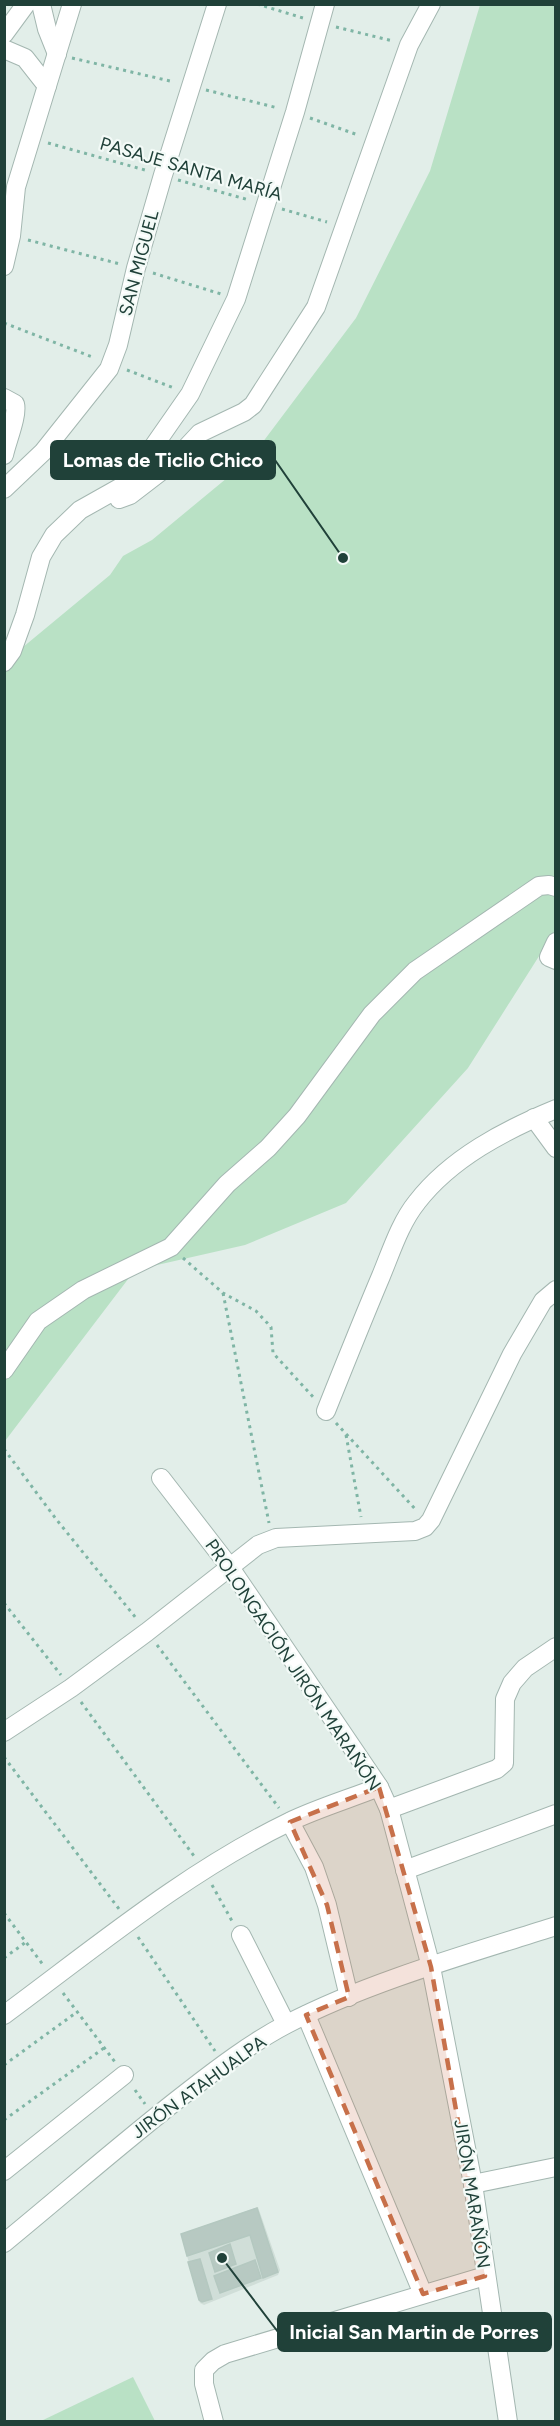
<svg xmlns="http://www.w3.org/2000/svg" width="560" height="2426" font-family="Figtree,sans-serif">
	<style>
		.built { fill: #d0ded8 }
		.green { fill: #b9e1c5 }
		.building { fill: #b7c9c2; stroke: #b4c8c0; stroke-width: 1.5 }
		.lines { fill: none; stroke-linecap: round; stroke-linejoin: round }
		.minor-casing { stroke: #a4b7b1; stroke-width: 20 }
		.path { stroke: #7fb5a5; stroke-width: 3; stroke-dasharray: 3 4.5; stroke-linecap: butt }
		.minor { stroke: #fff; stroke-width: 18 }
		.marked { fill: #c7704a; fill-opacity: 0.2; stroke: #c7704a; stroke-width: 4.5; stroke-dasharray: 12 8; stroke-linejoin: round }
		.labels { text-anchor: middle; stroke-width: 4.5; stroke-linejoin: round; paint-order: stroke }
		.street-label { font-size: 18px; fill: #204139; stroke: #f3faf7 }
		.leader { fill: none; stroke: #204139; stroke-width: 2 }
		.callout-dot { fill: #204139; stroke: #f3faf7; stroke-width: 2 }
		.callout { fill: #204139; stroke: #204139; stroke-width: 2 }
		.callout-label { font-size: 20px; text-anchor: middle; font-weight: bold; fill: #fff }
	</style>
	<rect width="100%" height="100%" fill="#e2eee9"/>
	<path class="built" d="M258 2207 280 2270 278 2275 204 2305 200 2303 181 2234Z"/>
	<g class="green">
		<path d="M480 5H555V931L468 1068 346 1203 245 1245 135 1270 5 1441V662L110 575 123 556 152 540 250 459 356 318 430 171Z"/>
		<path d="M133 2377 155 2421H41Z"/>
	</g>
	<g class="building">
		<path d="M257 2208 278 2272 263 2278 250 2235 187 2256 181 2234Z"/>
		<path d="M230 2244 236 2264 215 2272 209 2253Z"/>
		<path d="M200 2259 212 2299 202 2302 199 2300 188 2262Z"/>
		<path d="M255 2260 261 2278 220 2293 214 2276Z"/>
	</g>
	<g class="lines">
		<g class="minor-casing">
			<g id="minor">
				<path d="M41 4 47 29 57 54"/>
				<path d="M4 34 26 4"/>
				<path d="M4 49 25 58 47 86"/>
				<path d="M4 266 11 236 16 187 72 4"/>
				<path d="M4 398 15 404C18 415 7 441 4 455"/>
				<path d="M4 489 43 452 109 369 118 345 136 268 163 175 217 4"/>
				<path d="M119 499 130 495 173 462 200 433 244 412 253 405 316 307 409 45 431 4"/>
				<path d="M4 662 12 651 25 615 41 557 54 535 80 510 128 483 190 394 236 299 295 112 325 4"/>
				<path d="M556 942 549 957 556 960"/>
				<path d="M534 1118 556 1148"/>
				<path d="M4 1370 38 1321 83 1290 171 1247 227 1184 268 1148 297 1116 372 1014 415 971 539 886 549 885 556 887"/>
				<path d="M326 1411C344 1366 362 1321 381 1276 391 1252 400 1223 417 1202 451 1158 505 1130 556 1109"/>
				<path d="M161 1478 229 1566 379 1787 389 1809 431 1967 473 2184 508 2422"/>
				<path d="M4 1732 71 1688 147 1632 258 1545 276 1538 415 1531 425 1527 431 1520 512 1354 543 1301 556 1290"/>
				<path d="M389 1809 497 1769 504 1763 505 1699 512 1683 525 1668 556 1647"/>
				<path d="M290 1822 314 1867 327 1905 349 1997"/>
				<path d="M405 1870 556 1814"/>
				<path d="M241 1935 286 2024"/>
				<path d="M4 2015C96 1947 186 1872 289 1822 318 1808 349 1799 379 1787"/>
				<path d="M306 2015 423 2294"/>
				<path d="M4 2171 124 2075"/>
				<path d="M473 2184 556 2167"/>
				<path d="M4 2243C65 2193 124 2141 186 2093 218 2068 251 2043 287 2024 368 1982 468 1954 556 1926"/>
				<path d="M214 2422 204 2384V2370L213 2361 225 2354 485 2276"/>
			</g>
		</g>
		<g class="path">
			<path d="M257 4 303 18"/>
			<path d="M336 27 393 41"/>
			<path d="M72 58 174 82"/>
			<path d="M206 90 278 108"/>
			<path d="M310 118 358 135"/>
			<path d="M48 143 145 170"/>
			<path d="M178 180 249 200"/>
			<path d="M282 209 327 222"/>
			<path d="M28 240 120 264"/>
			<path d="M153 273 221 294"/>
			<path d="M4 323 95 358"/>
			<path d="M127 370 174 388"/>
			<path d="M183 1258 223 1293 256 1311 271 1327 273 1353 314 1398"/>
			<path d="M223 1293 269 1523"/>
			<path d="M336 1423 417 1511"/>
			<path d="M346 1435 361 1517"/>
			<path d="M4 1449 56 1519 136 1618"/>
			<path d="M4 1603 61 1675"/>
			<path d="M157 1645 279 1808"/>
			<path d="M81 1702 194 1856"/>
			<path d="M4 1757 119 1909"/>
			<path d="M212 1885 232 1921"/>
			<path d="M4 1913 44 1966"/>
			<path d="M138 1937 215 2051"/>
			<path d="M4 1958 26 1942"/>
			<path d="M63 1993 115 2062"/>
			<path d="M4 2065 77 2012"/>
			<path d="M135 2090 145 2104"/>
			<path d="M4 2120 104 2048"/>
		</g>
		<use href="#minor" class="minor"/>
	</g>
	<path class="marked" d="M379 1787 431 1967 485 2276 423 2294 306 2015 349 1997 327 1905 290 1822Z"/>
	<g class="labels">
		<g class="street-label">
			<text transform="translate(191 169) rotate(16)" y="6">PASAJE SANTA MARÍA</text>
			<text transform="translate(139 263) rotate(-75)" y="6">SAN MIGUEL</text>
			<text transform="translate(293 1665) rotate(56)" y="6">PROLONGACIÓN JIRÓN MARAÑÓN</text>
			<text transform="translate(199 2087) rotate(-36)" y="6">JIRÓN ATAHUALPA</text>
			<text transform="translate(472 2194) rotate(81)" y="6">JIRÓN MARAÑÓN</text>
		</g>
	</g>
	<path class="leader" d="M343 558L275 460M222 2258L278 2332"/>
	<g class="callout-dot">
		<circle cx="343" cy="558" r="6"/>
		<circle cx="222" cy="2258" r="6"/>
	</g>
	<g class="callout">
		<rect x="51" y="441" width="224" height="38" rx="6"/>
		<rect x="278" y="2313" width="273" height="38" rx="6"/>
	</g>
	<g class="callout-label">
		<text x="163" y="467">Lomas de Ticlio Chico</text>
		<text x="414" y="2339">Inicial San Martin de Porres</text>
	</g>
	<rect width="560" height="2426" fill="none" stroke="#204139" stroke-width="12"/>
</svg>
